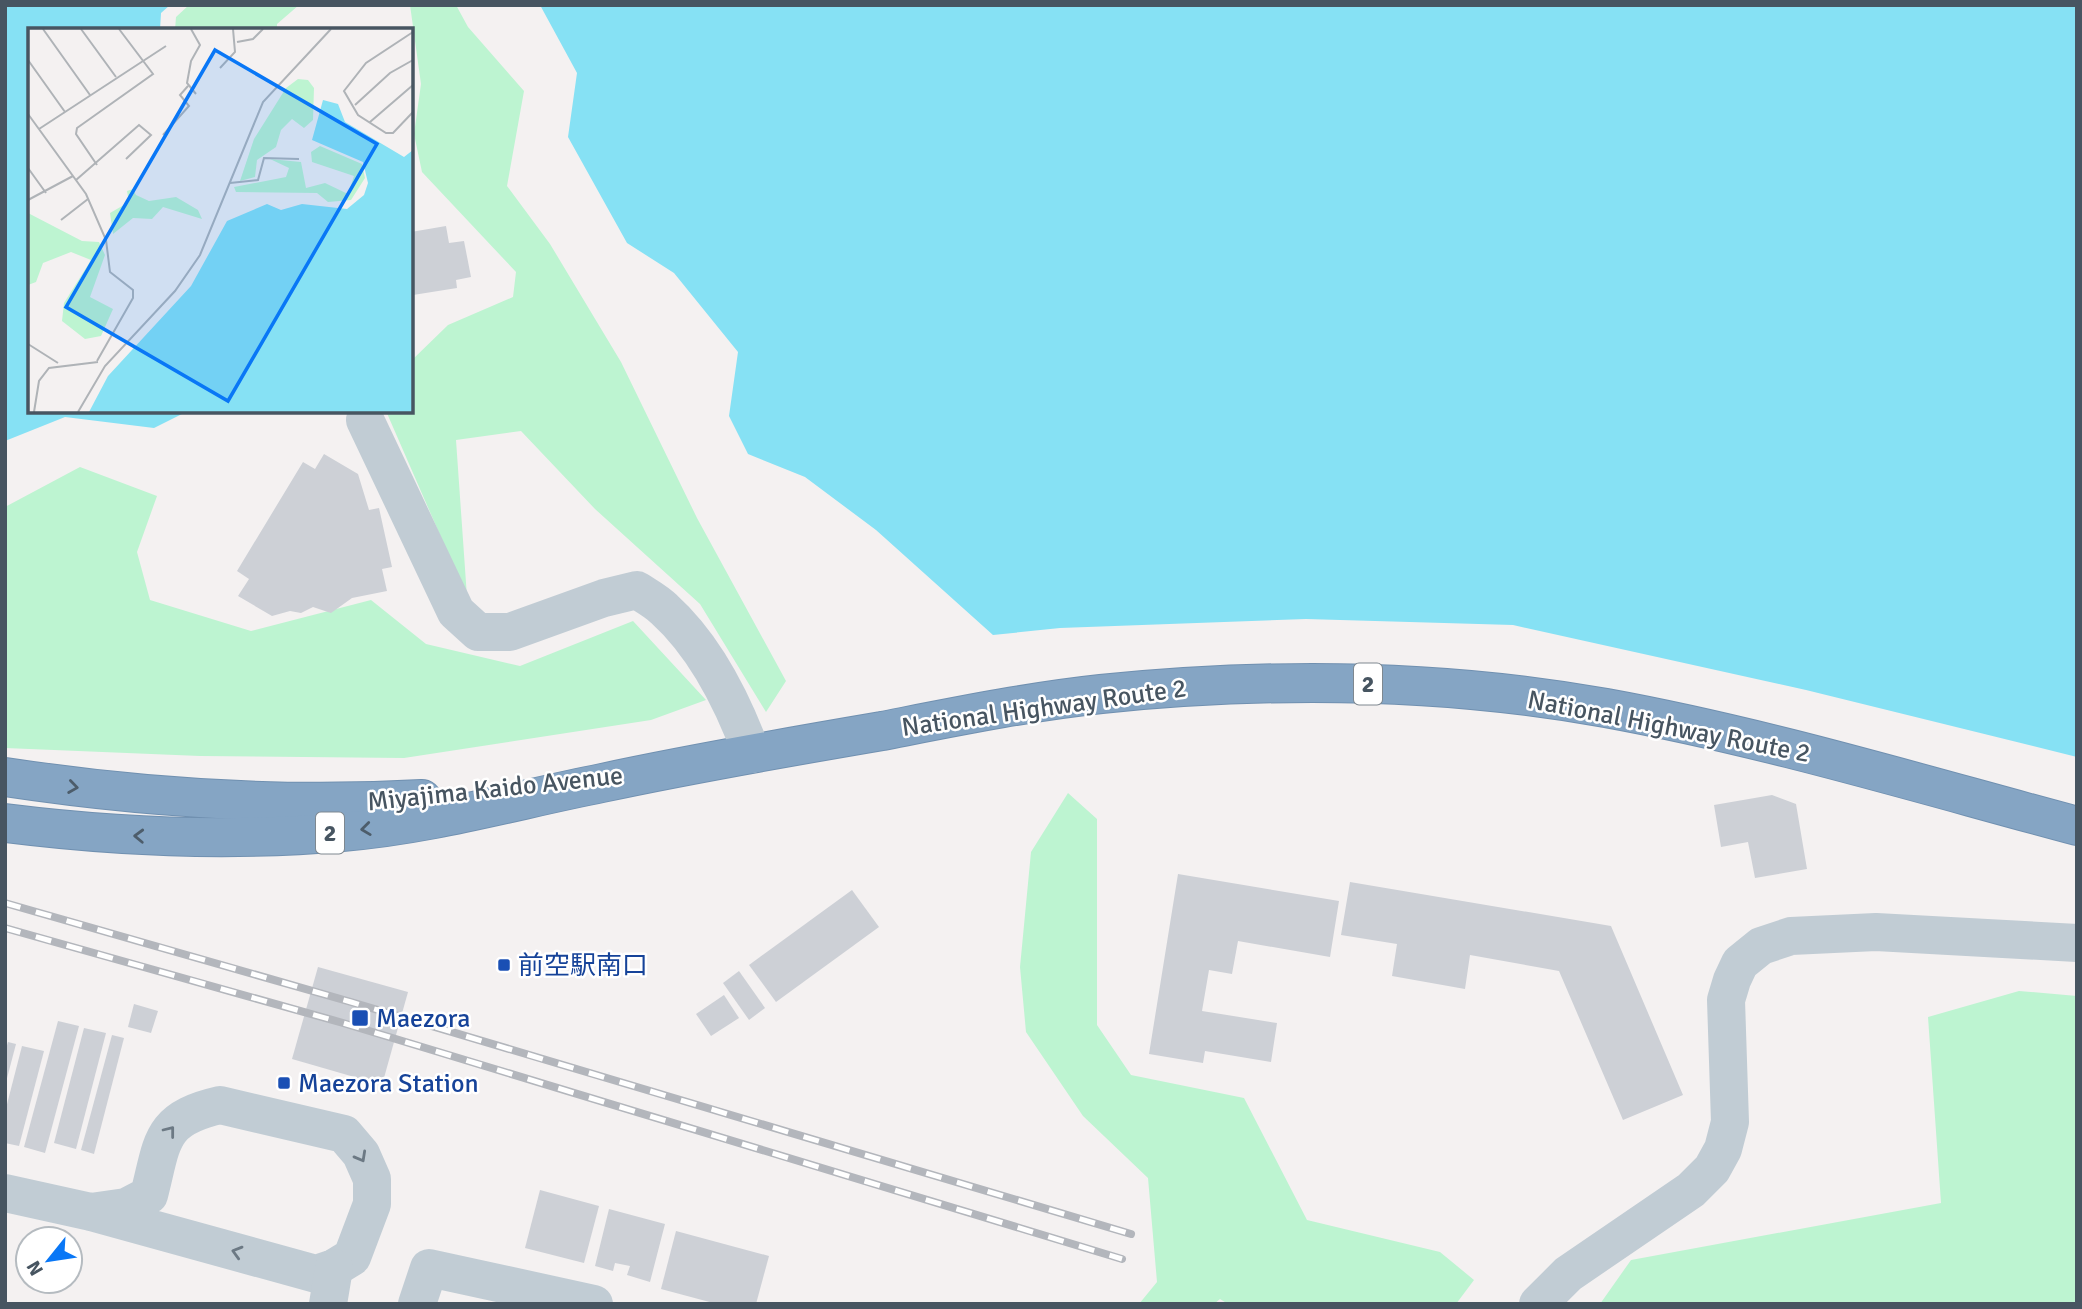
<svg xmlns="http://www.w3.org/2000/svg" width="2082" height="1309" font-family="Signika,'Noto Sans JP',sans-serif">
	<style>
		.green { fill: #bdf4d1 }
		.water { fill: #86e1f4 }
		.building { fill: #cdd0d6 }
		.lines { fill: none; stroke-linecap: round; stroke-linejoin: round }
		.highway-casing { stroke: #7090b0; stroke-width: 40 }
		.minor { stroke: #c1ccd4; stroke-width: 38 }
		.highway { stroke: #85a5c4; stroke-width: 38 }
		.rail-casing { stroke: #b3b6bc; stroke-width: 8 }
		.rail { stroke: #fff; stroke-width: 5; stroke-dasharray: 16; stroke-linecap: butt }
		.oneway { stroke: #4d5d6b }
		.oneway2 { stroke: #6c7984 }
		.transit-dot { fill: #1a4fb4; stroke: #fff; stroke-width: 2.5 }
		.labels { text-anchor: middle; stroke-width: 5; stroke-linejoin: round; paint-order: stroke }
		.shield { fill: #fff; stroke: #7e8890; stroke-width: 2 }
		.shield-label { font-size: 24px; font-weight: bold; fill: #475561 }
		.street-label { font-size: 26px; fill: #475561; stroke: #fff }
		.transit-label { font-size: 26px; fill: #164399; stroke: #fff; text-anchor: start }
		.inset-road { fill: none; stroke: #afb3b7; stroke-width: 2 }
		.view { fill: #0977f6; fill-opacity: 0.15; stroke: #0977f6; stroke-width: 3.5 }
		.inset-edge { fill: none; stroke: #475561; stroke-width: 3.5 }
	</style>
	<rect width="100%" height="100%" fill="#f4f1f1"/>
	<g class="green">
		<path d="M189 5H299L277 24V30H175L176 17Z"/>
		<path d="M410 5H456L468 27 524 91 507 186 550 244 621 362 697 518 786 681 766 712 700 604 595 509 521 431 456 440 467 597 386 411H411V361L448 325 513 297 516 272 422 172 414 134 421 84Z"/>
		<path d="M80 467 157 496 137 552 150 600 251 631 371 600 426 644 520 666 633 621 706 700 651 720 404 758 200 756 5 748V507Z"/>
		<path d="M1068 793 1097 819V1025L1131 1075 1244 1098 1307 1220 1440 1252 1474 1280 1456 1304H1228L1220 1299 1214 1304H1139L1157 1282 1148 1178 1083 1116 1026 1032 1020 967 1031 852Z"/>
		<path d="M2019 991 2077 996V1304H1600L1631 1260 1941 1203 1928 1017Z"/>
	</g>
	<g class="water">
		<path d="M5 5H170L161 13 160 30H30V411H188L154 428 65 417 5 441Z"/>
		<path d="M540 5H2077V757L1806 690 1513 625 1306 619 1060 628 993 635 876 530 805 477 748 454 729 416 738 352 674 273 627 243 568 137 577 73Z"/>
	</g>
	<g class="building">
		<path d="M446 226 449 243 464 241 471 277 456 280 457 288 413 295 411 232Z"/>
		<path d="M324 454 358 474 369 510 379 508 392 567 382 569 387 591 352 598 331 613 313 607 301 613 290 611 272 616 238 596 249 579 237 571 303 462 315 469Z"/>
		<path d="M1772 795 1796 804 1807 869 1755 878 1748 842 1721 847 1714 805Z"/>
		<path d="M1178 874 1339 901 1330 957 1238 941 1232 974 1209 970 1202 1011 1277 1023 1271 1062 1205 1051 1203 1063 1149 1054Z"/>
		<path d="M1350 882 1611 926 1683 1095 1623 1120 1559 971 1470 955 1465 989 1392 976 1397 944 1341 935Z"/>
		<path d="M852 890 879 927 776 1002 749 965Z"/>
		<path d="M318 967 408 992 382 1085 292 1059Z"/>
		<path d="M739 971 765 1008 749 1020 723 983Z"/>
		<path d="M724 995 739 1018 711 1036 696 1014Z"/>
		<path d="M134 1004 158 1011 151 1033 128 1027Z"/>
		<path d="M58 1021 79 1026 45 1153 24 1147Z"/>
		<path d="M84 1028 106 1033 76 1149 54 1143Z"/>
		<path d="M112 1035 124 1038 94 1154 81 1150Z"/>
		<path d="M8 1042 16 1044 6 1082 5 1052Z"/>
		<path d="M22 1046 44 1051 19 1146 5 1143V1112Z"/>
		<path d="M540 1190 599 1206 584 1263 525 1248Z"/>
		<path d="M609 1209 665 1224 650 1282 627 1275 630 1266 615 1263 613 1271 595 1266Z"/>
		<path d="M676 1231 769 1256 756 1304H717L661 1289Z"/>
	</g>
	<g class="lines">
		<g class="highway-casing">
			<g id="highway">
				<path d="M5 777C144 798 282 807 422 799"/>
				<path d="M5 823C117 837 230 842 342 832 430 825 516 800 602 783 695 763 788 747 882 731 954 717 1027 702 1101 694 1268 677 1439 678 1606 708 1765 737 1920 784 2077 826"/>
			</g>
		</g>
		<g class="minor">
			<path d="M365 420 456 612 478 632H510L604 598 637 590C646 596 656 601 664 609 706 647 733 702 752 754"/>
			<path d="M5 1193 91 1212 316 1274 334 1268 352 1257 372 1204V1179L361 1154 344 1134 220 1105C159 1119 163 1141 149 1195L126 1207 91 1212"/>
			<path d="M328 1304 334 1268"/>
			<path d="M417 1304 429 1268 594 1304"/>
			<path d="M1538 1304 1568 1274 1691 1190 1712 1169 1723 1149 1730 1122 1726 1000 1732 980 1740 963 1761 946 1791 936 1876 932 2077 943"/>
		</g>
		<use href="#highway" class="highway"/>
		<g class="rail-casing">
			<g id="rail">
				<path d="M5 903 351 1002 1131 1234"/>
				<path d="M5 928 343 1023 1122 1259"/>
			</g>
		</g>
		<use href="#rail" class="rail"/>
	</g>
	<defs><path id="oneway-chevron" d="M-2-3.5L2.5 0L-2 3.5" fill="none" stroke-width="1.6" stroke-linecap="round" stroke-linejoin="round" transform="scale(1.75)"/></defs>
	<g class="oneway">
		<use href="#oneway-chevron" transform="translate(73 787) rotate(8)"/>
		<use href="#oneway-chevron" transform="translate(366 829) rotate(173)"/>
		<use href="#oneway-chevron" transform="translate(139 836) rotate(-178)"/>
	</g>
	<g class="oneway2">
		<use href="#oneway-chevron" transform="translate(170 1131) rotate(-52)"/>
		<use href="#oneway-chevron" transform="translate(361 1157) rotate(61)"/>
		<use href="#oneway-chevron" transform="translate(237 1252) rotate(-164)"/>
	</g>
	<g class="transit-dot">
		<rect x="497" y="958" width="14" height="14" rx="3.5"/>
		<rect x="351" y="1009" width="18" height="18" rx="3.5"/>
		<rect x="277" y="1076" width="14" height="14" rx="3.5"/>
	</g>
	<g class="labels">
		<g class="shield">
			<rect x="1354" y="663.5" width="28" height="41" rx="5"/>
			<rect x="316" y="812.5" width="28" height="41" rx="5"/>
		</g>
		<g class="shield-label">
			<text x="1368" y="692">2</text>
			<text x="330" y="841">2</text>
		</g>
		<g class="street-label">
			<text transform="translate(1044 707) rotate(-8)" y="9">National Highway Route 2</text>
			<text transform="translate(1669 726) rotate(11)" y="9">National Highway Route 2</text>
			<text transform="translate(495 788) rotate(-6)" y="9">Miyajima Kaido Avenue</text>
		</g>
		<g class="transit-label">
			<text x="518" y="974">前空駅南口</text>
			<text x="376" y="1027">Maezora</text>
			<text x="298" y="1092">Maezora Station</text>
		</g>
	</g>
	<g transform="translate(28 28)">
		<rect width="385" height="385" fill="#f4f1f1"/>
		<path d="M270 51 280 52 286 60 285 92 276 100 264 91 253 102 248 119 229 132 227 149 212 153 226 111 258 60ZM292 118 334 136 337 150 323 172 300 174 289 165 208 164 206 159 258 149 261 140 242 131 273 134 278 160 297 155 320 166 326 148 284 134 283 124ZM105 161 108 167 121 173 148 169 170 182 174 191 135 179 124 191 105 190 85 206 82 185 101 174 99 163ZM0 185 54 213 71 214 77 227 62 269 85 281 73 308 57 311 34 293 36 275 63 232 43 224 15 235 8 254 0 257Z" fill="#bdf4d1"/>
		<path d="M295 72 310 76 317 94 376 129 385 122V384H61L80 348 163 258 199 193 239 176 253 182 274 176 319 181 336 167 340 155 335 134 284 112Z" fill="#86e1f4"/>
		<path class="inset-road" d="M15 1 62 67M53 1 88 49M163 1 172 17 163 33 159 55 168 66M385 4 338 35 316 63 330 87 358 105H365L385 84M209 14 225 11 235 1M0 32 37 84M192 40 207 24 205 1M327 77 362 45 385 32M0 86 58 166 78 212 82 244 105 262V270L69 333M342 94 385 57M11 101 138 18M135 107 161 78 152 67 160 58M69 137 48 106 49 100 125 46 91 1M0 140 18 165M48 152 111 97 123 107 98 131M202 155 230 152 236 130 271 131M0 172 45 148M33 192 60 171M0 316 30 335M6 384 11 353 21 340 70 334M50 384 77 338 147 263 172 227 235 74 303 1"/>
		<path class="view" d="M187 22 349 116 200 373 38 279Z"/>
		<rect width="385" height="385" class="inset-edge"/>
	</g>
	<rect width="2082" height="1309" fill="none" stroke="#475561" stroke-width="14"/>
	<g transform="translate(49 1260) rotate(240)"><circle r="33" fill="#ffffff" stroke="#b5bbc0" stroke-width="2"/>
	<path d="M0-5L12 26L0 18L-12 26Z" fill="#0977f6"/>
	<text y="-10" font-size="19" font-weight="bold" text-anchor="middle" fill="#475561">N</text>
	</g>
</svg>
